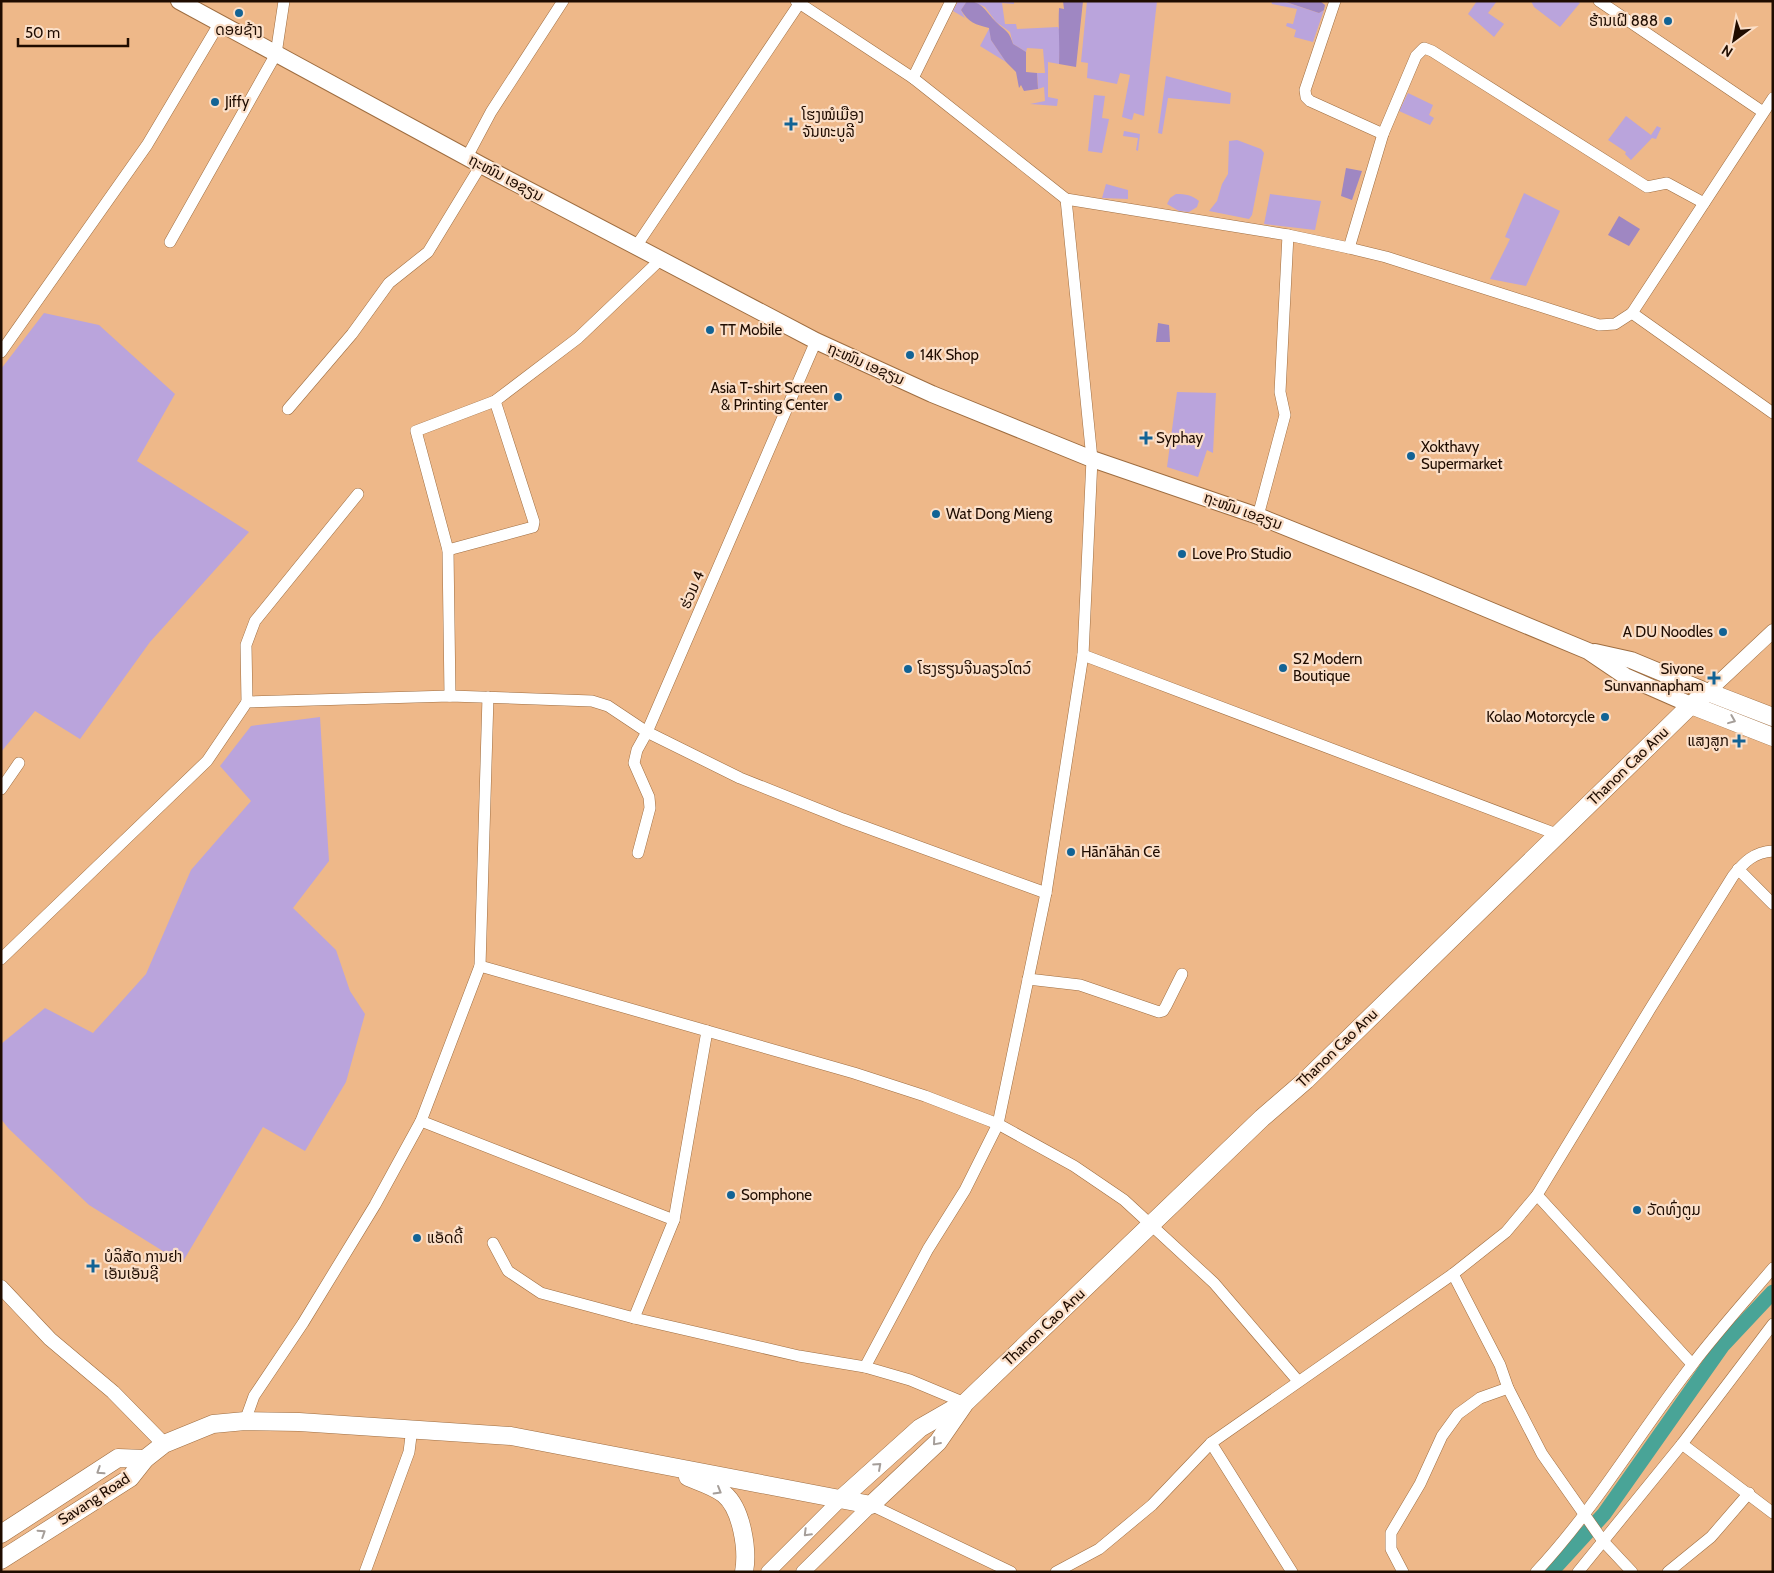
<svg xmlns="http://www.w3.org/2000/svg" width="1774" height="1573" font-family="Cabin,'Noto Sans Lao',sans-serif">
	<style>
		.green { fill: #baa4dc }
		.forest { fill: #9f87c2 }
		.lines { fill: none; stroke-linecap: round; stroke-linejoin: round }
		.canal { stroke: #49a497; stroke-width: 15 }
		.minor-casing { stroke: #9e6d40; stroke-width: 12 }
		.tertiary-casing { stroke: #9e6d40; stroke-width: 15 }
		.secondary-casing { stroke: #9e6d40; stroke-width: 18 }
		.primary-casing { stroke: #9e6d40; stroke-width: 19 }
		.minor { stroke: #fff; stroke-width: 11 }
		.tertiary { stroke: #fff; stroke-width: 14 }
		.secondary { stroke: #fff; stroke-width: 16 }
		.primary { stroke: #fff; stroke-width: 18 }
		.oneway { stroke: #a59e99 }
		.poi-dot { fill: #126395; stroke: #fbdfc8; stroke-width: 2 }
		.labels { text-anchor: middle; stroke-width: 4.5; stroke-linejoin: round; paint-order: stroke }
		.poi-label { font-size: 15px; fill: #1f0c00; stroke: #fbdfc8; text-anchor: start }
		.street-label { font-size: 15px; fill: #1f0c00; stroke: #fbdfc8 }
	</style>
	<rect width="100%" height="100%" fill="#eeb889"/>
	<g class="green">
		<path d="M958 1H967L961 10 965 18 953 11Z"/>
		<path d="M972 1H1014V4L1002 3 1005 24H1016L1017 29 1058 27 1061 34 1059 64 1048 62V97L1058 99 1057 106 1030 104 1045 101 1044 87 1038 89V86L1037 73H1045L1043 49 1027 48 1026 52 1013 44 1010 32 996 22 985 7Z"/>
		<path d="M1087 1H1157L1144 116 1134 113 1132 120 1122 117 1130 75 1120 73 1117 84 1087 78 1088 63 1081 62Z"/>
		<path d="M1271 1 1285 2 1319 13 1324 10 1313 42 1294 37 1296 30 1286 26 1287 23 1293 24 1297 9 1272 4Z"/>
		<path d="M1477 1H1497L1488 13 1504 24 1494 37 1468 14Z"/>
		<path d="M1531 1H1577L1580 3 1560 27 1534 7Z"/>
		<path d="M990 27 991 40 1006 62 980 46Z"/>
		<path d="M1166 76 1231 93 1230 104 1168 98 1162 134 1158 133Z"/>
		<path d="M1408 93 1433 105 1429 115 1434 118 1430 125 1399 111Z"/>
		<path d="M1094 95 1105 96 1102 118 1109 119 1102 153 1088 151Z"/>
		<path d="M1626 116 1651 135 1657 126 1661 128 1656 139 1652 138 1631 160 1625 154 1626 152 1608 140Z"/>
		<path d="M1124 131 1140 134 1138 151 1136 150 1138 138 1123 136Z"/>
		<path d="M1237 140 1261 149 1264 153 1252 215 1249 219 1209 211 1217 201 1222 184 1228 174 1229 141Z"/>
		<path d="M1106 184 1128 190V199L1102 198Z"/>
		<path d="M1524 193 1560 211 1526 286 1490 279 1510 239 1505 237Z"/>
		<path d="M1176 194C1186 194 1192 195 1199 201L1197 207 1189 212 1179 211 1167 204 1170 198Z"/>
		<path d="M1270 194 1321 201 1315 230 1264 224Z"/>
		<path d="M44 313 99 325 175 394 137 461 249 532 150 642 80 739 35 711 1 752V369Z"/>
		<path d="M1177 392 1216 393 1213 453 1207 450 1198 477 1167 467Z"/>
		<path d="M320 717 329 861 293 908 336 950 350 991 365 1014 346 1082 305 1151 263 1127 182 1263 89 1205 9 1129 1 1119V1044L45 1008 93 1033 146 974 191 870 251 801 220 766 251 726Z"/>
	</g>
	<g class="forest">
		<path d="M967 1C982 1 986 12 996 22 1005 31 1009 30 1013 44L1026 52V72L1037 73 1038 89 1024 91 1021 85 1019 88 1016 72 1006 62 991 40 989 28C976 25 968 22 961 10Z"/>
		<path d="M1063 1H1083L1076 67 1059 64C1060 44 1058 27 1059 8L1064 9Z"/>
		<path d="M1283 1H1320L1325 5 1324 10 1319 13Z"/>
		<path d="M1346 168 1362 171 1352 200 1341 196Z"/>
		<path d="M1619 216 1640 229 1629 246 1608 235Z"/>
		<path d="M1158 323 1169 325 1170 342H1156Z"/>
	</g>
	<g class="lines">
		<path class="canal" d="M1551 1572 1604 1514 1723 1345 1773 1292"/>
		<g class="minor-casing">
			<g id="minor">
				<path d="M796 1 913 78 1066 199 1288 235 1349 248 1386 257 1599 325 1615 324 1632 313 1773 98"/>
				<path d="M1335 1 1305 90 1306 97 1310 101 1383 134"/>
				<path d="M1599 1 1763 112"/>
				<path d="M913 78 951 1"/>
				<path d="M467 157 491 112 563 1"/>
				<path d="M170 242 276 54 284 1"/>
				<path d="M637 245 801 1"/>
				<path d="M1349 248 1383 134 1416 56 1424 48 1432 51 1647 187 1667 183 1704 203"/>
				<path d="M1632 313 1773 413"/>
				<path d="M1 352 147 145 219 24"/>
				<path d="M288 409 352 334 389 283 428 252 481 165"/>
				<path d="M1258 516 1285 415 1280 392 1288 235"/>
				<path d="M448 550 533 527 534 522 495 401"/>
				<path d="M1083 655 1559 835"/>
				<path d="M450 696 448 550 416 431 495 401 578 338 661 259"/>
				<path d="M247 702 246 645 255 621 358 494"/>
				<path d="M1 789 19 763"/>
				<path d="M638 853 650 808 649 797 634 763 637 750 647 732 816 341"/>
				<path d="M1738 869 1773 904"/>
				<path d="M1 959 207 761 247 702 450 696 592 701 608 706 647 732 740 778 843 819 1046 893"/>
				<path d="M480 966 854 1073 925 1096 998 1124 1074 1166 1124 1200 1214 1283 1298 1381"/>
				<path d="M1028 979 1080 985 1159 1012 1163 1011 1166 1006 1182 974"/>
				<path d="M421 1121 674 1220"/>
				<path d="M1537 1195 1692 1364"/>
				<path d="M493 1243 508 1271 541 1293 634 1318 799 1356 865 1367 910 1380 965 1403"/>
				<path d="M1453 1274 1500 1365 1508 1388 1542 1454 1603 1541 1632 1572"/>
				<path d="M634 1318 674 1220 707 1031"/>
				<path d="M865 1367 928 1249 965 1190 998 1124 1046 893 1083 655 1092 459 1066 199"/>
				<path d="M245 1421 254 1396 303 1323 375 1205 421 1121 480 966 488 697"/>
				<path d="M1211 1443 1292 1572"/>
				<path d="M1682 1444 1773 1513"/>
				<path d="M871 1505 1011 1572"/>
				<path d="M365 1572 409 1452 412 1428"/>
				<path d="M1056 1572 1099 1549 1152 1505 1211 1443 1453 1274 1506 1232 1537 1195 1650 1009 1733 876C1744 862 1754 852 1773 851"/>
				<path d="M1403 1572 1391 1549V1533L1420 1484 1442 1436 1458 1414 1480 1398 1508 1388"/>
				<path d="M1536 1572C1595 1509 1639 1433 1692 1365 1717 1332 1746 1300 1773 1268"/>
				<path d="M1578 1572 1682 1444 1773 1324"/>
				<path d="M1668 1572 1711 1537 1749 1493"/>
			</g>
		</g>
		<g class="tertiary-casing">
			<g id="tertiary">
				<path d="M1708 692 1773 631"/>
				<path d="M1 1287 50 1339 113 1392 164 1444"/>
				<path d="M768 1572 841 1499"/>
				<path d="M803 1572 871 1505"/>
			</g>
		</g>
		<g class="secondary-casing">
			<g id="secondary">
				<path d="M179 1 481 165 816 341 932 394 1092 459 1258 516 1422 582 1588 651 1625 676 1691 705"/>
				<path d="M1595 652 1631 660 1708 692"/>
			</g>
		</g>
		<g class="primary-casing">
			<g id="primary">
				<path d="M1691 705 1773 737"/>
				<path d="M688 1477C700 1482 714 1486 724 1494 742 1509 748 1550 744 1572"/>
				<path d="M841 1499 920 1428 960 1405"/>
				<path d="M1 1534 118 1458 145 1459"/>
				<path d="M1 1560 130 1478 145 1459 164 1444 213 1424 245 1421 299 1422 511 1436 871 1505 938 1442 965 1403 1262 1118 1306 1080 1691 705 1708 692 1773 717"/>
			</g>
		</g>
		<use href="#minor" class="minor"/>
		<use href="#tertiary" class="tertiary"/>
		<use href="#secondary" class="secondary"/>
		<use href="#primary" class="primary"/>
	</g>
	<defs><path id="oneway-chevron" d="M-2-3.5L2.5 0L-2 3.5" fill="none" stroke-width="1.6" stroke-linecap="round" stroke-linejoin="round" transform="scale(1.25)"/></defs>
	<g class="oneway">
		<use href="#oneway-chevron" transform="translate(1732 720) rotate(22)"/>
		<use href="#oneway-chevron" transform="translate(936 1442) rotate(131)"/>
		<use href="#oneway-chevron" transform="translate(878 1466) rotate(-42)"/>
		<use href="#oneway-chevron" transform="translate(100 1471) rotate(147)"/>
		<use href="#oneway-chevron" transform="translate(718 1491) rotate(30)"/>
		<use href="#oneway-chevron" transform="translate(42 1533) rotate(-33)"/>
		<use href="#oneway-chevron" transform="translate(807 1533) rotate(135)"/>
	</g>
	<g class="poi-dot">
		<circle cx="239" cy="13" r="5"/>
		<circle cx="1668" cy="21" r="5"/>
		<circle cx="215" cy="102" r="5"/>
		<path d="M788.5 116.5h5v5h5v5h-5v5h-5v-5h-5v-5h5z"/>
		<circle cx="710" cy="330" r="5"/>
		<circle cx="910" cy="355" r="5"/>
		<circle cx="838" cy="397" r="5"/>
		<path d="M1143.5 430.5h5v5h5v5h-5v5h-5v-5h-5v-5h5z"/>
		<circle cx="1411" cy="456" r="5"/>
		<circle cx="936" cy="514" r="5"/>
		<circle cx="1182" cy="554" r="5"/>
		<circle cx="1723" cy="632" r="5"/>
		<circle cx="1283" cy="668" r="5"/>
		<circle cx="908" cy="669" r="5"/>
		<path d="M1711.5 670.5h5v5h5v5h-5v5h-5v-5h-5v-5h5z"/>
		<circle cx="1605" cy="717" r="5"/>
		<path d="M1736.5 733.5h5v5h5v5h-5v5h-5v-5h-5v-5h5z"/>
		<circle cx="1071" cy="852" r="5"/>
		<circle cx="731" cy="1195" r="5"/>
		<circle cx="1637" cy="1210" r="5"/>
		<circle cx="417" cy="1238" r="5"/>
		<path d="M90.5 1258.5h5v5h5v5h-5v5h-5v-5h-5v-5h5z"/>
	</g>
	<g class="labels">
		<g class="poi-label">
			<text x="1658" y="26" text-anchor="end">ຮ້ານເຝີ 888</text>
			<text x="239" y="35" text-anchor="middle">ດອຍຊ້າງ</text>
			<text x="225" y="107">Jiffy</text>
			<text x="802" y="120">ໂຮງໝໍເມືອງ<tspan x="802" dy="17">ຈັນທະບູລີ</tspan></text>
			<text x="720" y="335">TT Mobile</text>
			<text x="920" y="360">14K Shop</text>
			<text x="828" y="393" text-anchor="end">Asia T-shirt Screen<tspan x="828" dy="17">&amp; Printing Center</tspan></text>
			<text x="1156" y="443">Syphay</text>
			<text x="1421" y="452">Xokthavy<tspan x="1421" dy="17">Supermarket</tspan></text>
			<text x="946" y="519">Wat Dong Mieng</text>
			<text x="1192" y="559">Love Pro Studio</text>
			<text x="1713" y="637" text-anchor="end">A DU Noodles</text>
			<text x="1293" y="664">S2 Modern<tspan x="1293" dy="17">Boutique</tspan></text>
			<text x="918" y="674">ໂຮງຮຽນຈີນລຽວໂຕວ໌</text>
			<text x="1704" y="674" text-anchor="end">Sivone<tspan x="1704" dy="17">Sunvannapham</tspan></text>
			<text x="1595" y="722" text-anchor="end">Kolao Motorcycle</text>
			<text x="1729" y="746" text-anchor="end">ແສງສູກ</text>
			<text x="1081" y="857">Hān’āhān Cē</text>
			<text x="741" y="1200">Somphone</text>
			<text x="1647" y="1215">ວັດທົ່ງຕູມ</text>
			<text x="427" y="1243">ແອັດດີ້</text>
			<text x="104" y="1262">ບໍລິສັດ ການຢາ<tspan x="104" dy="17">ເອັນເອັນຊີ</tspan></text>
		</g>
		<g class="street-label">
			<text transform="translate(506 178) rotate(28)" y="5">ຖະໜົນ ເອຊຽນ</text>
			<text transform="translate(866 364) rotate(24)" y="5">ຖະໜົນ ເອຊຽນ</text>
			<text transform="translate(1243 511) rotate(20)" y="5">ຖະໜົນ ເອຊຽນ</text>
			<text transform="translate(692 590) rotate(-67)" y="5">ຮ່ວມ 4</text>
			<text transform="translate(1628 766) rotate(-44)" y="5">Thanon Cao Anu</text>
			<text transform="translate(1337 1048) rotate(-44)" y="5">Thanon Cao Anu</text>
			<text transform="translate(1044 1327) rotate(-43)" y="5">Thanon Cao Anu</text>
			<text transform="translate(94 1499) rotate(-33)" y="5">Savang Road</text>
		</g>
	</g>
	<rect width="1774" height="1573" fill="none" stroke="#1f0c00" stroke-width="5"/>
	<g transform="translate(1734 40) rotate(212)" stroke="#fbdfc8" stroke-width="4" paint-order="stroke">
	<path d="M0-4L9 19L0 12L-9 19Z" fill="#1f0c00"/>
	<text y="-8" font-size="14" font-weight="bold" text-anchor="middle" fill="#1f0c00">N</text>
	</g>
	<path d="M18 38v8h110v-8" fill="none" stroke="#1f0c00" stroke-width="2.5"/>
	<text x="25" y="38" font-size="15" fill="#1f0c00" stroke="#fbdfc8" stroke-width="4" paint-order="stroke">50 m</text>
</svg>
